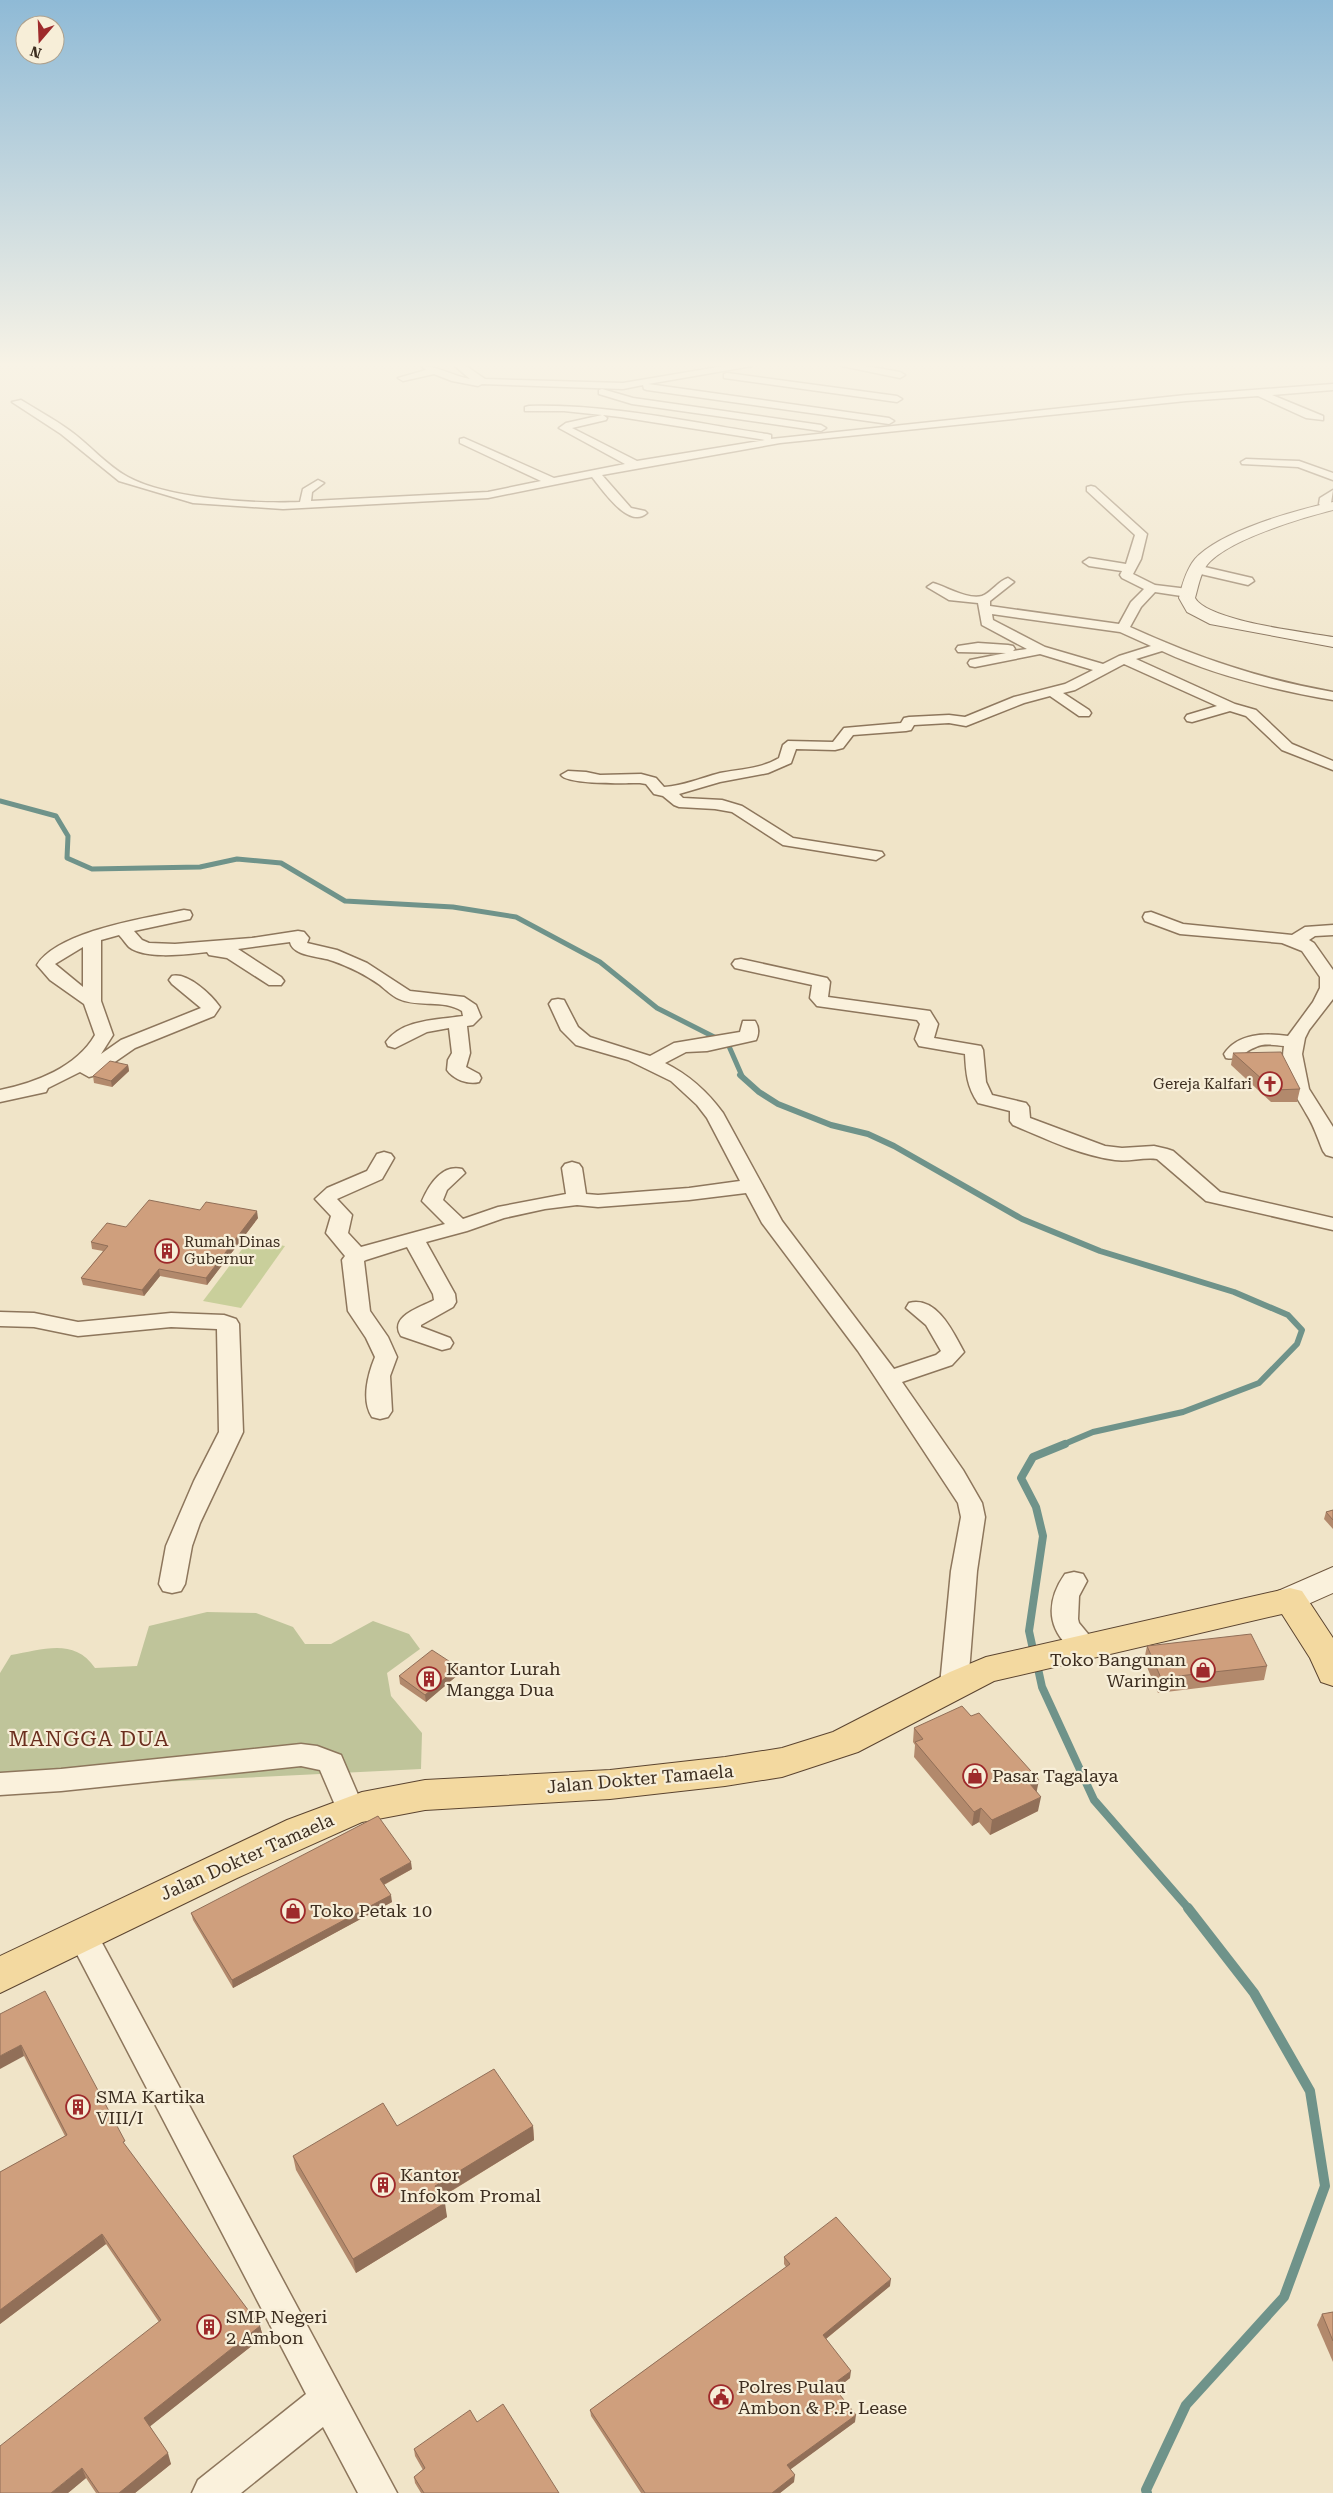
<svg xmlns="http://www.w3.org/2000/svg" width="1333" height="2493" font-family="'Roboto Serif',serif">
	<style>
		.green { fill: #c9cf9b }
		.cemetery { fill: #bfc49a }
		.lines { fill: none; stroke-linecap: round; stroke-linejoin: round }
		.stream-far3 { stroke: #6f938a; stroke-width: 5 }
		.stream-far2 { stroke: #6f938a; stroke-width: 6 }
		.stream-far1 { stroke: #6f938a; stroke-width: 8 }
		.stream { stroke: #6f938a; stroke-width: 10 }
		.street-casing { stroke: #8d765c; stroke-width: 3 }
		.secondary-casing { stroke: #6f573f; stroke-width: 2 }
		.primary-casing { stroke: #5b4430; stroke-width: 2 }
		.street { fill: #faf1dc; fill-rule: evenodd }
		.secondary { fill: #faf1dc; fill-rule: evenodd }
		.primary { fill: #f3d9a0; fill-rule: evenodd }
		.wall { fill: #b2896c }
		.shaded-wall { fill: #916f58 }
		.building { fill: #cf9f7d; stroke: #916f58 }
		.labels { text-anchor: middle; stroke-width: 4.5; stroke-linejoin: round; paint-order: stroke }
		.poi-label { font-size: 15px; fill: #3d2e20; stroke: #f7eed8; text-anchor: end }
		.near-poi-label { font-size: 18px; fill: #3d2e20; stroke: #f7eed8; text-anchor: start }
		.near-street-label { font-size: 18px; fill: #3d2e20; stroke: #f7eed8 }
		.near-quarter-label { font-size: 21px; letter-spacing: 1px; fill: #6b2e1e; stroke: #f7eed8 }
	</style>
	<rect width="100%" height="100%" fill="#f0e4c8"/>
	<path class="green" d="M249 1240 285 1246 241 1308 203 1301Z"/>
	<path class="cemetery" d="M207 1612 256 1613 293 1627 305 1644H331L373 1621 409 1634 420 1649 387 1673 391 1696 422 1733 421 1769 0 1790V1673L11 1655C42 1650 74 1637 95 1668L137 1666 149 1626Z"/>
	<g class="lines">
		<path class="stream-far3" d="M0 801 56 816 68 836 67 858 92 869 200 867 237 859 281 863 345 901 453 907 516 917 600 962 657 1008 728 1044 742 1076"/>
		<path class="stream-far2" d="M740 1075 759 1092 778 1104 831 1125 868 1134 894 1146 1022 1219 1100 1251 1234 1292 1288 1315 1302 1330 1297 1344 1259 1383 1183 1412 1093 1432 1062 1445"/>
		<g class="stream-far1">
			<path d="M1034 1654 1029 1631 1043 1536 1036 1507 1021 1478 1033 1457 1065 1444"/>
			<path d="M1037 1664 1042 1687 1094 1800 1189 1909"/>
		</g>
		<path class="stream" d="M1147 2493 1146 2490 1186 2405 1284 2297 1325 2186 1310 2091 1254 1993 1188 1908"/>
		<g class="street-casing">
			<g id="street">
				<path d="M421 366C438 366 453 376 470 379L455 366H466L485 379 623 383 724 366H752L648 384 889 418 894 421 889 424 647 390 644 389 643 385 623 389 482 384 478 386 452 381 434 374 403 381 398 378 426 370Z"/>
				<path d="M842 366H866L900 372 905 375 900 378Z"/>
				<path d="M727 373 897 396 902 399 897 402 724 378V374Z"/>
				<path d="M1333 384V390L1272 395 1323 416V420L1306 418 1258 396 1186 401 780 443 602 475 631 508 645 511 647 513C629 530 602 489 592 477L488 498 283 509 193 503 119 481 61 434 12 402 21 400C37 410 54 419 69 430 89 444 107 466 128 477 169 499 253 504 300 502L303 489 318 480 324 483 312 492 311 501 488 492 541 481 460 443V439L464 438 554 478 625 464 559 428 566 423 602 415 564 411H525V407L529 406C609 404 688 422 767 434L771 435V439L1186 395ZM603 415 620 417 765 440 637 461 572 428 606 420 607 418Z"/>
				<path d="M602 389 633 398 821 425 826 428 821 431 632 404 599 394V390Z"/>
				<path d="M1246 459 1299 461 1333 473V480L1298 467 1242 464 1241 462Z"/>
				<path d="M1091 486 1095 487 1147 534 1141 559 1133 574 1155 585 1188 589 1194 593 1188 597 1155 592 1141 607 1130 627C1198 658 1260 679 1333 692V700C1275 690 1216 676 1162 651L1136 659 1235 704 1256 710 1292 744 1333 761V770L1282 750 1246 716 1230 711 1192 722 1187 721 1185 718 1187 715 1217 706 1124 664 1075 690 1063 693 1089 710 1091 713 1089 716H1079L1050 696 1024 703 966 726 949 723 914 725 911 730 906 731 853 735 843 748 835 750 796 749 791 763 768 773 720 782 679 794 683 798 722 800 742 806 793 838 882 852 884 855 876 860 783 845 732 812 715 809 679 807 674 805 663 796 654 794 646 784 640 783C626 783 568 785 561 775L568 771 586 772 600 775 641 774 656 778 664 787C683 786 701 778 720 773 740 769 761 769 779 758L783 745 788 741 833 742 844 728 901 723 904 718 909 717 949 715 965 717 1014 697 1065 684 1093 670 1040 654 975 667 970 666 968 663 970 660 1006 653 958 652 956 649 958 646 978 643 1008 645 1013 646 1015 649 1013 651 1027 649 982 625 978 603 949 600 927 587 933 583C947 587 968 600 982 596 992 592 998 581 1008 578L1014 582 990 601V606L1119 624 1131 602 1144 589 1122 578 1120 575 1122 571 1089 566 1083 562 1089 558 1126 564 1135 535 1087 491V487ZM992 614 1120 632 1151 646 1119 656 1103 664 1045 647 993 620Z"/>
				<path d="M1333 490 1331 503 1333 508 1324 509 1319 504 1320 498Z"/>
				<path d="M1196 565 1252 578 1254 581 1248 585 1192 572 1190 569 1192 566Z"/>
				<path d="M184 910 190 911 192 915 190 919 134 931 142 940 149 943 175 944 252 938 298 931 304 932 309 938 307 943 337 950 367 963 410 991 464 997 476 1005 481 1017 473 1025 467 1026 470 1053 466 1067 479 1074 481 1078 479 1082C468 1085 453 1079 447 1070L448 1060 452 1053 449 1028 427 1032 395 1048 388 1046 386 1042C402 1019 438 1020 463 1016L462 1011C443 999 419 1008 399 999 392 996 386 990 380 985 366 975 350 967 333 961 321 956 293 957 290 942L238 949 281 977 284 981 281 985H269L227 958 209 955 207 952C188 954 146 960 129 947 126 944 122 938 119 935L101 940V1001L113 1035 101 1054 121 1040 201 1008 172 984 169 980 172 976C187 972 211 994 220 1007L214 1016 135 1048 96 1075 89 1077 80 1072 48 1088 46 1092 0 1102V1090C35 1083 77 1067 95 1035L84 1004 50 980 37 965C58 931 146 918 184 910ZM83 947V987L55 964Z"/>
				<path d="M1151 912 1183 924 1292 935 1305 927 1333 925V935L1315 936 1309 940 1314 943 1333 970V999L1309 1030 1305 1038 1302 1054 1309 1089 1333 1127V1157L1326 1155 1323 1151C1318 1139 1314 1126 1307 1115 1294 1091 1279 1076 1284 1046 1275 1045 1264 1043 1256 1047 1244 1051 1240 1061 1226 1058L1224 1054C1238 1033 1265 1033 1288 1036L1313 1002 1320 988V977L1302 951 1282 943 1180 934 1145 921 1143 917 1145 913Z"/>
				<path d="M741 959 827 978 830 982 828 997 930 1011 938 1024 934 1038 981 1046 983 1050 986 1082 992 1095 1026 1103 1029 1107 1030 1118 1105 1146 1122 1148 1154 1146 1167 1149 1173 1151 1220 1192 1333 1218V1230L1206 1201 1157 1159C1143 1157 1129 1162 1115 1160 1079 1155 1046 1139 1013 1125L1010 1121V1111L978 1103C967 1087 966 1073 965 1054L919 1046 915 1039 920 1024 917 1020 817 1006 810 998 812 985 735 968 732 964 735 960Z"/>
				<path d="M558 999 564 1000 578 1027 590 1037 650 1056 674 1043 740 1032 743 1021H755C759 1027 759 1034 756 1040L707 1051 686 1052 665 1063C689 1075 707 1091 723 1113L782 1221 894 1369 936 1355 941 1351 926 1325 906 1308 909 1303C937 1296 953 1332 964 1352L952 1365 902 1382 963 1470 982 1503 985 1517 977 1571 968 1685 964 1692 954 1695 944 1692 940 1685 951 1571 961 1517 958 1503 858 1351 762 1223 746 1193 689 1200 598 1207 577 1205 545 1209 504 1218 467 1231 426 1242 455 1294 456 1302 453 1307 421 1325V1327L450 1338 453 1343 450 1348 442 1350 401 1336C388 1316 422 1307 434 1300L433 1294 407 1247 366 1260 364 1261 370 1311 388 1337 397 1357 390 1376 392 1411 388 1417 380 1419 372 1417C361 1400 368 1374 375 1357L366 1338 348 1311 342 1260 345 1256 326 1233 331 1216 315 1199 327 1188 367 1171 377 1154 384 1152 391 1154 394 1158 382 1179 337 1199 352 1215 348 1233 361 1247 445 1224 422 1201C429 1185 442 1164 462 1169L465 1173 447 1190 443 1200 463 1219 498 1207 566 1194 562 1168 565 1164 572 1162 579 1164 582 1168 586 1194 598 1195 689 1188 740 1181 707 1118 697 1105 671 1081 628 1060 576 1045 561 1030 549 1004 552 1000Z"/>
				<path d="M0 1312 34 1313 78 1322 171 1313 224 1315 236 1319 239 1324 243 1432 200 1523 192 1546 185 1584 181 1591 172 1593 163 1591 159 1584 166 1546 194 1481 219 1432 217 1329 171 1327 78 1336 34 1327 0 1326Z"/>
				<path d="M1074 1572 1083 1574 1087 1581 1079 1596 1078 1619 1079 1623 1098 1646 1094 1653C1082 1657 1076 1654 1067 1645 1046 1624 1048 1598 1065 1574Z"/>
				<path d="M301 1744 317 1746 341 1755 365 1811 361 1819 351 1823 341 1819 320 1770 301 1766 61 1791 0 1795V1773L61 1769Z"/>
				<path d="M82 1922 93 1926 397 2493H358L323 2427 241 2493H192L198 2480 306 2394 67 1935 71 1926Z"/>
			</g>
		</g>
		<g class="secondary-casing">
			<g id="secondary">
				<path d="M1333 502V510C1301 518 1227 540 1207 565 1200 574 1198 588 1195 598 1208 621 1304 632 1333 637V647L1210 624 1187 612 1179 598C1182 585 1186 570 1195 559 1220 531 1296 510 1333 502Z"/>
				<path d="M1333 1567V1593L1290 1612 1278 1609 1273 1600 1278 1591Z"/>
			</g>
		</g>
		<g class="primary-casing">
			<path id="primary" d="M1290 1588 1302 1591 1333 1638V1686L1321 1682 1310 1658 1282 1614 994 1681 858 1752 782 1777 725 1786 610 1799 425 1810 362 1822 237 1878 0 1993V1956L287 1820 362 1792 425 1780 610 1770 725 1757 782 1748 833 1732 950 1672 986 1657Z"/>
		</g>
		<use href="#street" class="street"/>
		<use href="#secondary" class="secondary"/>
		<use href="#primary" class="primary"/>
	</g>
	<g class="wall">
		<path d="M1233 1053 1300 1089 1297 1102H1271L1231 1065Z"/>
		<path d="M128 1065 129 1071 112 1087 94 1083 93 1076Z"/>
		<path d="M200 1210 258 1218 207 1285 160 1276 144 1296 83 1285 81 1278 103 1251 92 1249 91 1242 126 1227Z"/>
		<path d="M1333 1510V1529L1324 1519 1326 1512Z"/>
		<path d="M1147 1646 1267 1666 1264 1680 1158 1693 1144 1660Z"/>
		<path d="M459 1674 426 1702 400 1684 399 1676Z"/>
		<path d="M914 1728 1037 1792 1038 1811 990 1835 979 1822 972 1826 914 1757 915 1745 913 1742Z"/>
		<path d="M412 1869 384 1885 392 1902 233 1988 193 1920 191 1913Z"/>
		<path d="M0 2014 127 2148 260 2326 263 2337 150 2426 171 2464 135 2493H96L86 2478 68 2493 159 2322 106 2244 0 2324V2172L65 2136 24 2056Z"/>
		<path d="M397 2126H533L534 2140 442 2197 447 2217 356 2273 296 2170 293 2156Z"/>
		<path d="M784 2257 890 2286 826 2339 850 2378 836 2389 855 2422 790 2469 794 2482 780 2493H641L591 2416 590 2410 786 2267 784 2264Z"/>
		<path d="M1333 2312V2362L1317 2325 1322 2314Z"/>
		<path d="M477 2422 559 2493H421L415 2483 414 2477 423 2470 415 2456 414 2449Z"/>
	</g>
	<g class="shaded-wall">
		<path d="M128 1065 129 1071 112 1087 111 1081Z"/>
		<path d="M257 1211 258 1218 207 1285 206 1278Z"/>
		<path d="M159 1269 160 1276 144 1296 142 1290Z"/>
		<path d="M458 1667 459 1674 426 1702 425 1695Z"/>
		<path d="M1039 1780 1036 1795 1030 1784Z"/>
		<path d="M1041 1797 1038 1811 990 1835 992 1820Z"/>
		<path d="M981 1808 979 1822 972 1826 974 1812Z"/>
		<path d="M411 1862 412 1869 381 1886 380 1879Z"/>
		<path d="M391 1895 392 1902 233 1988 232 1980Z"/>
		<path d="M21 2045 24 2056 0 2069V2056Z"/>
		<path d="M533 2126 534 2140 436 2200 435 2186Z"/>
		<path d="M445 2203 447 2217 356 2273 353 2259Z"/>
		<path d="M102 2234 106 2244 0 2324V2310Z"/>
		<path d="M891 2279 890 2286 822 2342 823 2335Z"/>
		<path d="M260 2326 263 2337 148 2428 144 2418Z"/>
		<path d="M851 2371 850 2378 832 2392V2385Z"/>
		<path d="M856 2415 855 2422 787 2472V2465Z"/>
		<path d="M168 2453 171 2464 135 2493H119Z"/>
		<path d="M82 2468 86 2478 68 2493H51Z"/>
		<path d="M795 2475 794 2482 780 2493H772Z"/>
	</g>
	<g class="building">
		<path d="M1281 1052 1300 1089 1274 1090 1233 1053Z"/>
		<path d="M110 1061 128 1065 111 1081 93 1076Z"/>
		<path d="M149 1200 200 1210 206 1202 257 1211 206 1278 159 1269 142 1290 81 1278 108 1246 91 1242 107 1223 126 1227Z"/>
		<path d="M1333 1510V1520L1326 1512Z"/>
		<path d="M1251 1634 1267 1666 1161 1678 1147 1646Z"/>
		<path d="M432 1650 458 1667 425 1695 399 1676Z"/>
		<path d="M962 1706 971 1716 979 1713 1039 1780 1030 1784 1041 1797 992 1820 981 1808 974 1812 915 1742 923 1739 914 1728Z"/>
		<path d="M378 1816 411 1862 380 1879 391 1895 232 1980 191 1913Z"/>
		<path d="M45 1991 125 2141 123 2142 260 2326 144 2418 168 2453 119 2493H99L82 2468 51 2493H0V2446L161 2320 102 2234 0 2310V2172L67 2135 21 2045 0 2056V2014Z"/>
		<path d="M494 2069 533 2126 435 2186 445 2203 353 2259 293 2156 383 2103 397 2126Z"/>
		<path d="M836 2217 891 2279 823 2335 851 2371 832 2385 856 2415 787 2465 795 2475 772 2493H645L590 2410 790 2264 784 2257Z"/>
		<path d="M1333 2312V2341L1322 2314Z"/>
		<path d="M503 2404 559 2493H424L414 2477 425 2468 414 2449 470 2410 477 2422Z"/>
	</g>
	<linearGradient id="sky" x2="0" y2="1"><stop stop-color="#8fbad6"/><stop offset="0.51" stop-color="#f8f3e6"/><stop offset="1" stop-color="#f8f3e6" stop-opacity="0"/></linearGradient>
	<rect width="1333" height="715" fill="url(#sky)"/>
	<defs>
		<g id="church-ring" transform="scale(1.25)"><circle r="9.5" fill="#f7eed8" stroke="#9e2a2b" stroke-width="1.5"/><path d="M-1.2-6h2.4v3.5h3.3v2.4h-3.3V6h-2.4V-.1h-3.3v-2.4h3.3Z" fill="#9e2a2b"/></g>
		<g id="building-ring" transform="scale(1.25)"><circle r="9.5" fill="#f7eed8" stroke="#9e2a2b" stroke-width="1.5"/><path d="M-4-6H4V6H1V3H-1V6H-4ZM-2.5-4.3h1.7v1.8h-1.7ZM.8-4.3h1.7v1.8H.8ZM-2.5-1h1.7V.8h-1.7ZM.8-1h1.7V.8H.8Z" fill="#9e2a2b"/></g>
		<g id="shop-ring" transform="scale(1.25)"><circle r="9.5" fill="#f7eed8" stroke="#9e2a2b" stroke-width="1.5"/><path d="M-5-2.5h2.3a2.7 3.5 0 0 1 5.4 0H5L5.5 6h-11ZM-1.5-2.5h3a1.5 2.3 0 0 0-3 0Z" fill="#9e2a2b"/></g>
		<g id="civic-ring" transform="scale(1.25)"><circle r="9.5" fill="#f7eed8" stroke="#9e2a2b" stroke-width="1.5"/><path d="M-.6-6.5H3V-4.5H.6V-3L4-1V1h2V6H-6V1h2V-1L-.6-3ZM-1.2 2.5V6h2.4V2.5Z" fill="#9e2a2b"/></g>
	</defs>
	<g fill-rule="evenodd">
		<use href="#church-ring" x="1270" y="1084"/>
		<use href="#building-ring" x="167" y="1251"/>
		<use href="#shop-ring" x="1203" y="1670"/>
		<use href="#building-ring" x="429" y="1679"/>
		<use href="#shop-ring" x="975" y="1776"/>
		<use href="#shop-ring" x="293" y="1911"/>
		<use href="#building-ring" x="78" y="2107"/>
		<use href="#building-ring" x="383" y="2185"/>
		<use href="#building-ring" x="209" y="2327"/>
		<use href="#civic-ring" x="721" y="2397"/>
	</g>
	<g class="labels">
		<g class="poi-label">
			<text x="1252" y="1089">Gereja Kalfari</text>
			<text x="184" y="1247" text-anchor="start">Rumah Dinas<tspan x="184" dy="17">Gubernur</tspan></text>
		</g>
		<g class="near-poi-label">
			<text x="1186" y="1666" text-anchor="end">Toko Bangunan<tspan x="1186" dy="21">Waringin</tspan></text>
			<text x="446" y="1675">Kantor Lurah<tspan x="446" dy="21">Mangga Dua</tspan></text>
			<text x="992" y="1782">Pasar Tagalaya</text>
			<text x="310" y="1917">Toko Petak 10</text>
			<text x="96" y="2103">SMA Kartika<tspan x="96" dy="21">VIII/I</tspan></text>
			<text x="400" y="2181">Kantor<tspan x="400" dy="21">Infokom Promal</tspan></text>
			<text x="226" y="2323">SMP Negeri<tspan x="226" dy="21">2 Ambon</tspan></text>
			<text x="738" y="2393">Polres Pulau<tspan x="738" dy="21">Ambon &amp; P.P. Lease</tspan></text>
		</g>
		<g class="near-street-label">
			<text transform="translate(640 1779) rotate(-5)" y="6">Jalan Dokter Tamaela</text>
			<text transform="translate(247 1857) rotate(-24)" y="6">Jalan Dokter Tamaela</text>
		</g>
		<g class="near-quarter-label">
			<text x="89" y="1746">MANGGA DUA</text>
		</g>
	</g>
	<g transform="translate(40 40) rotate(199)"><circle r="24" fill="#f7eed8" stroke="#ada18e"/>
	<path d="M0-4L9 19L0 12L-9 19Z" fill="#9e2a2b"/>
	<text y="-8" font-size="14" font-weight="bold" text-anchor="middle" fill="#3d2e20">N</text>
	</g>
</svg>
